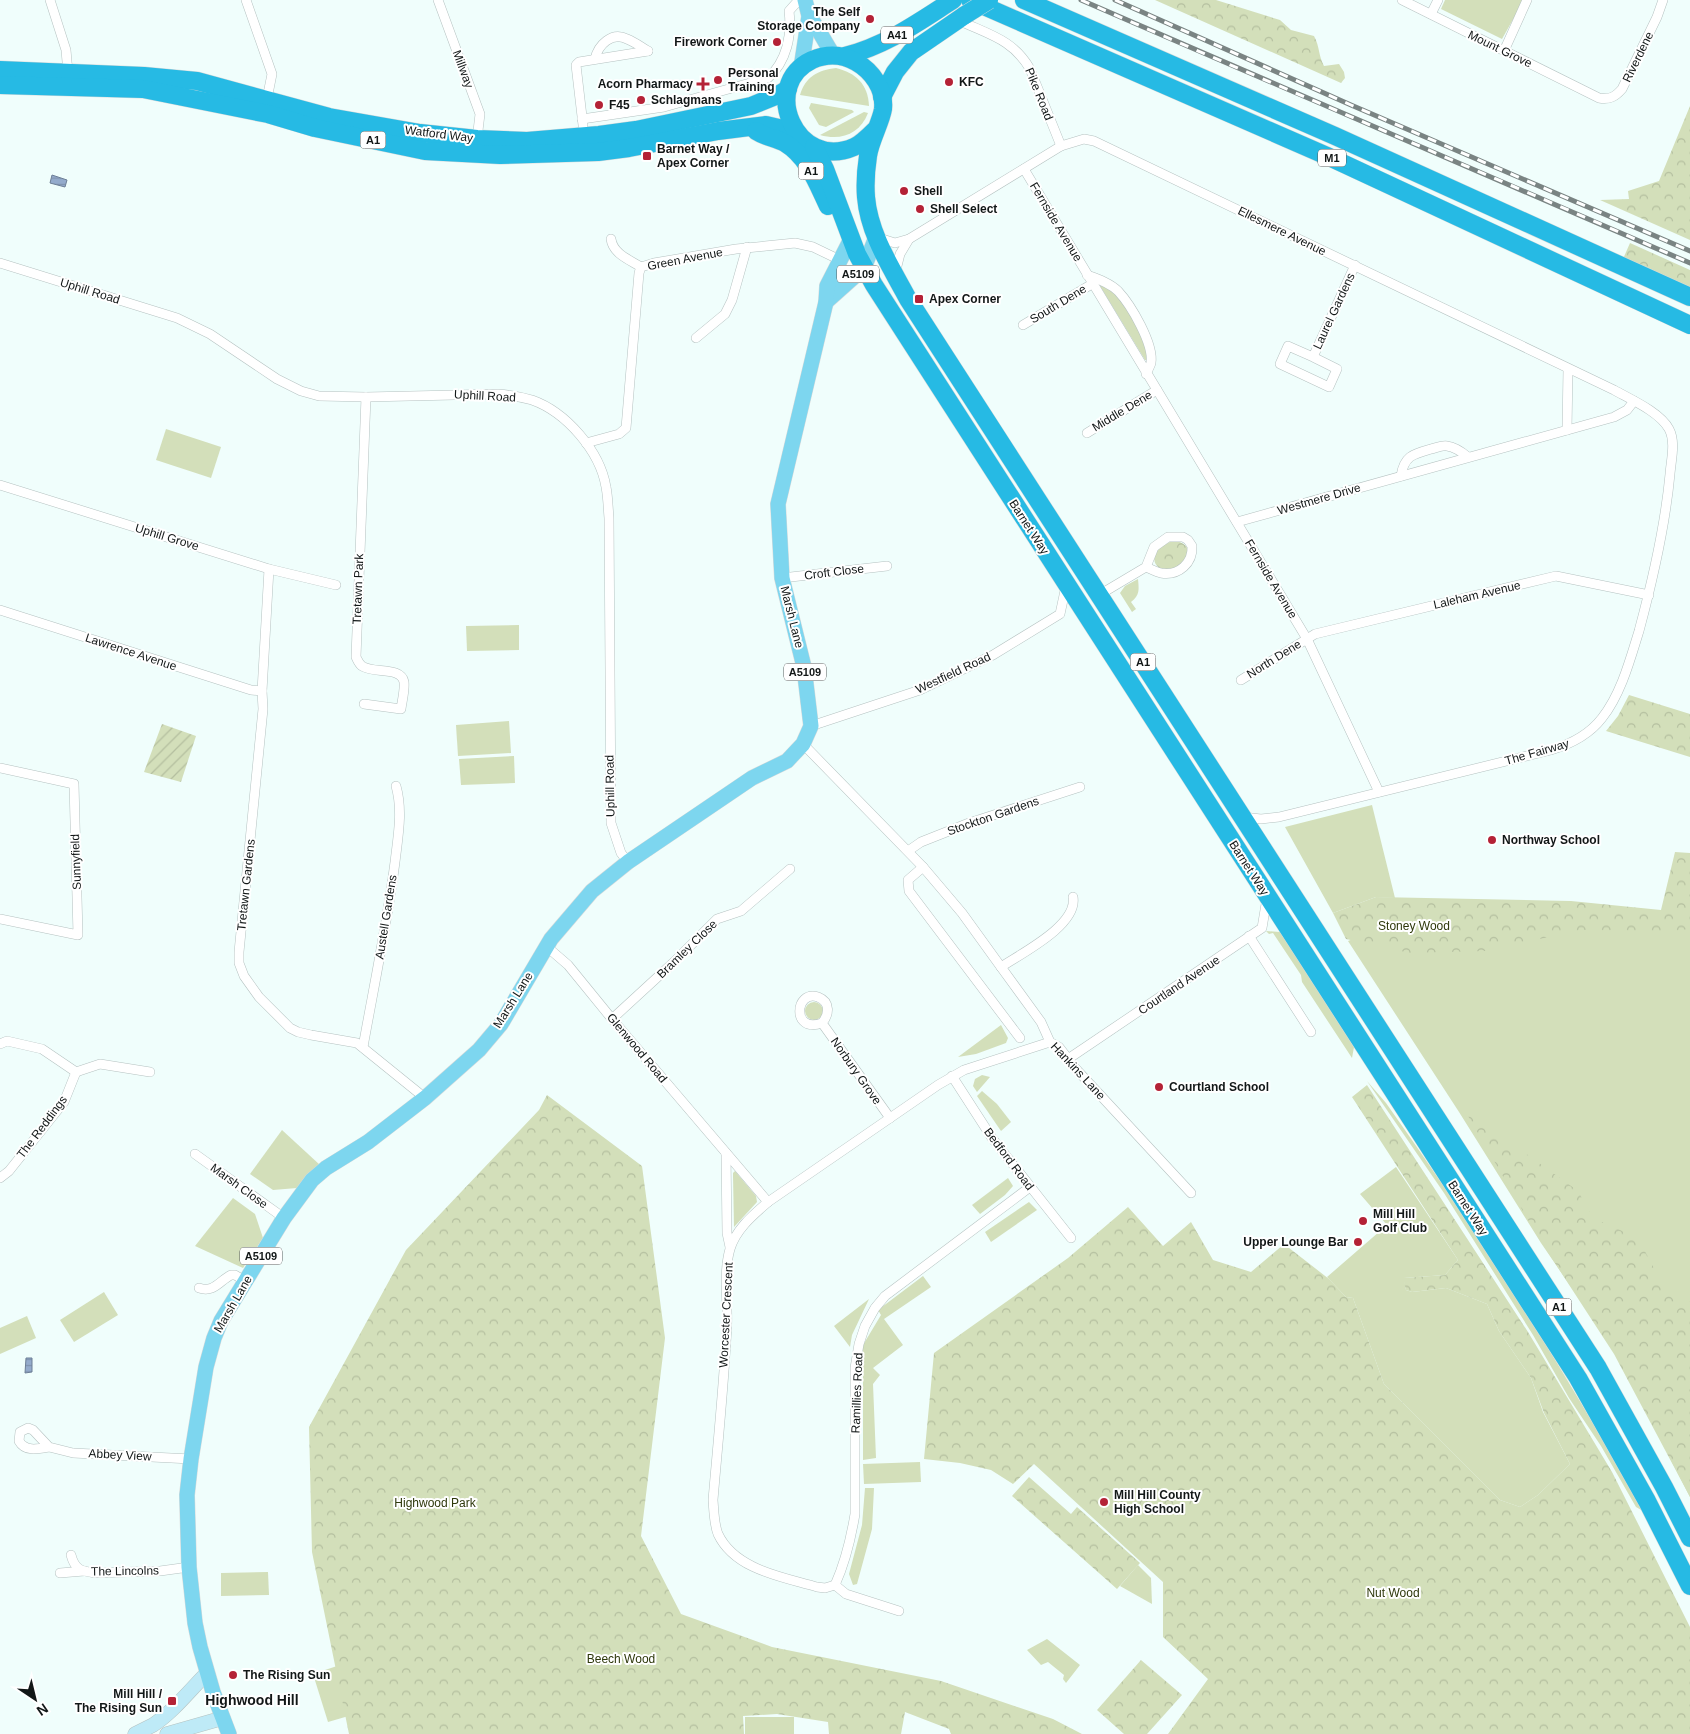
<svg xmlns="http://www.w3.org/2000/svg" width="1690" height="1734" font-family="Helvetica,sans-serif">
	<style>
		.grass { fill: #d3dfba }
		.forest { fill: url(#forest-crowns) }
		.garden { fill: url(#garden-furrows) }
		.water { fill: url(#water-rules); stroke: #6d7f96 }
		.lines { fill: none; stroke-linecap: round; stroke-linejoin: round }
		.street-casing { stroke: #b5c2c1; stroke-width: 10 }
		.secondary-casing { stroke: #b5c2c1; stroke-width: 15 }
		.primary-casing { stroke: #d9dada; stroke-width: 16 }
		.highway-casing { stroke: #d9dada; stroke-width: 19 }
		.street { stroke: #fff; stroke-width: 9 }
		.secondary { stroke: #beeaf7; stroke-width: 14 }
		.primary { stroke: #7dd6ef; stroke-width: 15 }
		.highway { stroke: #26bae4; stroke-width: 18 }
		.rail-casing { stroke: #7a8483; stroke-width: 5 }
		.rail { stroke: #fff; stroke-width: 3; stroke-dasharray: 9; stroke-linecap: butt }
		.highway-bridge-casing { stroke: #d9dada; stroke-width: 19; stroke-linecap: butt }
		.highway-bridge { stroke: #26bae4; stroke-width: 18 }
		.poi-dot { fill: #b42236; stroke: #fff; stroke-width: 2 }
		.labels { text-anchor: middle; stroke-width: 4; stroke-linejoin: round; paint-order: stroke }
		.shield { fill: #fff; stroke: #595d5d; stroke-width: 1 }
		.shield-label { font-size: 11px; font-weight: bold; fill: #121717 }
		.poi-label { font-size: 12px; font-weight: bold; fill: #121717; stroke: #fff; text-anchor: start }
		.street-label { font-size: 12px; fill: #121717; stroke: #fff }
		.park-label { font-size: 12px; fill: #2e380b; stroke: #fff }
		.neighbourhood-label { font-size: 14px; font-weight: bold; fill: #121717; stroke: #fff }
	</style>
	<defs>
		<pattern id="forest-crowns" width="20" height="18" patternUnits="userSpaceOnUse" patternTransform="scale(1.25)"><rect width="20" height="18" fill="#d3dfba"/><path d="M2 6a3 3 0 1 1 6 0M12 15a3 3 0 1 1 6 0" fill="none" stroke="#b4bf9f"/></pattern>
		<pattern id="garden-furrows" width="10" height="10" patternUnits="userSpaceOnUse" patternTransform="scale(1.25)"><rect width="10" height="10" fill="#d3dfba"/><path d="M-1 1l2-2M0 10L10 0M9 11l2-2" fill="none" stroke="#b4bf9f"/></pattern>
		<pattern id="water-rules" width="6" height="5" patternUnits="userSpaceOnUse" patternTransform="scale(1.25)"><rect width="6" height="5" fill="#94abcc"/><path d="M0 2.5h6" fill="none" stroke="#7f92ae"/></pattern>
	</defs>
	<rect width="100%" height="100%" fill="#f0fefc"/>
	<g class="grass">
		<path d="M1445 0H1524L1502 39 1441 9Z"/>
		<path d="M836 68C856 73 868 84 869 106L800 95C805 77 818 70 836 68Z"/>
		<path d="M811 103 852 110 854 112 826 127 819 125 809 108Z"/>
		<path d="M864 112 868 113C860 134 841 141 820 135Z"/>
		<path d="M1100 283 1117 293 1129 312 1146 342 1147 360H1145L1100 286Z"/>
		<path d="M166 429 221 447 211 478 156 460Z"/>
		<path d="M1138 579C1139 590 1140 595 1131 602L1136 609 1132 612 1120 593 1125 586Z"/>
		<path d="M519 625V650L467 651 466 626Z"/>
		<path d="M509 721 511 753 458 756 456 725Z"/>
		<path d="M514 756 515 783 461 785 459 759Z"/>
		<path d="M1372 805 1395 898 1376 897 1333 913 1285 827Z"/>
		<path d="M1675 854 1690 856V1497L1615 1351 1541 1243 1459 1112 1348 941 1353 939 1671 913Z"/>
		<path d="M1266 931 1280 932 1334 1013 1354 1047 1352 1058 1302 982 1301 975 1273 933 1269 934Z"/>
		<circle cx="814" cy="1011" r="9"/>
		<path d="M1001 1025 1008 1038 1006 1043 976 1054 958 1057Z"/>
		<path d="M982 1075 990 1077 977 1092 973 1086 975 1079Z"/>
		<path d="M1367 1081 1386 1103C1479 1234 1565 1370 1643 1511L1636 1507 1601 1446 1569 1398 1533 1335 1444 1193Z"/>
		<path d="M982 1091 997 1104 1011 1122 1001 1131 977 1096Z"/>
		<path d="M282 1130 320 1165 297 1188 273 1190 250 1174Z"/>
		<path d="M1396 1167 1458 1260 1445 1275 1404 1278 1406 1290 1412 1292 1446 1288 1487 1304 1499 1331 1531 1378 1543 1412 1570 1464 1538 1495 1520 1507 1500 1500 1384 1384 1353 1298 1346 1297 1327 1277 1387 1225 1360 1194Z"/>
		<path d="M735 1171 756 1196 757 1202 734 1227 733 1176V1173Z"/>
		<path d="M1008 1178 1013 1186 1005 1195 980 1214 972 1205Z"/>
		<path d="M233 1198 255 1214 263 1238 243 1268 195 1246Z"/>
		<path d="M1029 1202 1037 1210 991 1242 985 1232Z"/>
		<path d="M923 1276 931 1287 884 1319 903 1345 873 1368 880 1375 873 1384 876 1458 863 1460V1345L881 1315 878 1310Z"/>
		<path d="M104 1292 118 1315 74 1342 60 1320Z"/>
		<path d="M869 1299 852 1335 850 1347 834 1326Z"/>
		<path d="M27 1316 36 1338 0 1354V1328Z"/>
		<path d="M920 1462 921 1482 864 1484 863 1464Z"/>
		<path d="M865 1488H874L872 1529 857 1584 853 1585 849 1574 862 1525Z"/>
		<path d="M1138 1565 1151 1578 1152 1604 1120 1586Z"/>
		<path d="M268 1572 269 1595 221 1596V1573Z"/>
		<path d="M1047 1639 1080 1665 1066 1683 1063 1679 1064 1675 1048 1662 1041 1665 1027 1650Z"/>
		<path d="M337 1666 352 1715 328 1722 313 1674Z"/>
		<rect x="745" y="1717" width="49" height="17"/>
	</g>
	<g class="forest">
		<path d="M1155 0H1216L1280 20 1291 30 1314 36C1320 47 1318 55 1324 66L1339 64 1344 72 1345 78 1341 83Z"/>
		<path d="M1690 106V240L1600 200 1629 199 1628 191 1659 181Z"/>
		<path d="M1630 243 1690 270V289L1623 259Z"/>
		<path d="M1172 541C1181 541 1187 544 1189 553 1187 556 1185 561 1182 564 1163 582 1136 556 1172 541Z"/>
		<path d="M1629 695 1690 714V757L1606 731 1618 716Z"/>
		<path d="M1675 852 1690 853V929L1672 931 1580 930 1485 951 1410 953 1346 939 1333 913 1376 897 1571 901 1661 910Z"/>
		<path d="M1367 1085 1528 1332 1612 1472 1690 1627V1734H1168L1208 1679 1163 1637V1582L1034 1464 1013 1484 991 1470 960 1463 924 1459 934 1353 1068 1258 1128 1207 1163 1246 1191 1222 1213 1260 1251 1272 1284 1244 1329 1279 1346 1297 1353 1298 1384 1384 1500 1500 1520 1507 1538 1495 1570 1464 1544 1413 1531 1378 1499 1331 1487 1304 1446 1288 1412 1292 1406 1290 1403 1278 1445 1275 1458 1260 1352 1097Z"/>
		<path d="M547 1095 642 1166 665 1338 641 1536 681 1614 772 1647 941 1681 1053 1719 1082 1734H951L949 1729 905 1712 901 1734H829L828 1722 777 1714 743 1716 744 1734H349L312 1552 309 1427 406 1250 539 1110Z"/>
		<path d="M1464 1109 1578 1191 1593 1218 1638 1238 1658 1276 1690 1302V1497L1614 1354 1538 1237Z"/>
		<path d="M1029 1477 1071 1514 1077 1507 1140 1563 1117 1589 1012 1496Z"/>
		<path d="M1141 1660 1182 1695 1147 1734H1124L1097 1710Z"/>
	</g>
	<path class="garden" d="M162 724 196 736 181 782 144 772Z"/>
	<g class="water">
		<path d="M52 175 67 180 65 187 50 183Z"/>
		<path d="M26 1358H32V1372L25 1373Z"/>
	</g>
	<g class="lines">
		<g class="street-casing">
			<g id="street">
				<path d="M50 0 66 50 68 73"/>
				<path d="M246 0 272 74 267 99"/>
				<path d="M438 0 480 114 477 139"/>
				<path d="M1402 0 1599 98C1609 100 1615 97 1622 89L1657 17 1663 0"/>
				<path d="M1431 14 1438 0"/>
				<path d="M958 20C987 34 1013 39 1030 69L1061 146"/>
				<path d="M1504 51 1527 0"/>
				<path d="M595 59C598 45 612 31 627 39 635 42 641 47 648 51"/>
				<path d="M582 119 664 107 768 78C787 61 792 35 789 11L797 2 804 0"/>
				<path d="M583 125 576 65 579 62 648 51"/>
				<path d="M1024 169 1307 639 1379 792"/>
				<path d="M876 237 895 243 909 239 1061 146 1084 139 1094 141 1614 390C1630 399 1660 412 1669 429 1676 442 1671 460 1670 474 1665 528 1653 579 1639 631 1630 660 1621 694 1602 718 1589 735 1571 744 1551 750L1279 817 1261 819 1243 817"/>
				<path d="M611 239C613 254 630 260 641 267"/>
				<path d="M0 263 177 318 210 334 277 379 301 391 319 396 366 397 498 394C509 395 521 397 532 400 566 412 600 451 606 487 608 497 608 507 609 518L611 823 621 853 628 862"/>
				<path d="M895 274 900 254 909 239"/>
				<path d="M1087 275C1098 279 1110 283 1118 291 1131 305 1154 344 1151 363 1150 366 1148 370 1146 374"/>
				<path d="M1023 325 1092 284"/>
				<path d="M696 338 725 314 732 300 747 247"/>
				<path d="M1313 357 1288 346 1280 364 1329 387 1337 369 1313 357 1355 265"/>
				<path d="M1567 430 1568 369"/>
				<path d="M1087 433 1157 390"/>
				<path d="M586 443 619 434 626 428 639 273 641 267 654 263 736 249 795 243 813 247 840 260"/>
				<path d="M1401 476C1404 456 1413 454 1431 449 1436 448 1442 445 1447 446 1455 447 1462 452 1468 457"/>
				<path d="M0 485 269 569 336 585"/>
				<path d="M1237 522 1614 417 1627 410 1634 401"/>
				<path d="M269 569 262 691 263 709 239 952V963L244 976 259 997 290 1028 298 1032 311 1035 357 1043 425 1098"/>
				<path d="M782 578 887 566"/>
				<path d="M1099 595 1146 567 1154 547 1168 537H1183L1188 540 1192 546C1193 563 1179 576 1161 573 1156 572 1151 569 1146 567"/>
				<path d="M0 610 251 690 262 691"/>
				<path d="M1241 680 1315 634 1556 576 1649 595"/>
				<path d="M364 704 401 709C402 701 405 690 404 682 401 666 373 674 362 666 359 664 358 661 356 657L366 397"/>
				<path d="M811 726 920 690 993 655 1060 614 1066 586"/>
				<path d="M803 744 923 867 962 913 1001 967 1041 1022 1050 1042 1059 1047 1076 1069 1191 1193"/>
				<path d="M0 768 74 784 78 935 0 919"/>
				<path d="M908 851 921 842 969 823 1080 787"/>
				<path d="M923 867 908 880 909 891 1020 1038"/>
				<path d="M1249 936 1311 1032"/>
				<path d="M546 946 568 965 612 1019 768 1202"/>
				<path d="M1001 967C1022 953 1078 925 1073 897"/>
				<path d="M612 1019 674 962 717 919 741 911 790 869"/>
				<path d="M822 1023C829 1015 831 1002 818 997 795 989 791 1034 822 1023L890 1118"/>
				<path d="M0 1044 7 1041 42 1049 76 1072 100 1064 150 1072"/>
				<path d="M363 1047C374 986 387 924 395 862 398 836 403 811 396 786"/>
				<path d="M1068 1059 1262 928 1267 898"/>
				<path d="M952 1076 992 1138 1071 1238"/>
				<path d="M726 1153 727 1233 730 1247"/>
				<path d="M195 1154 284 1218"/>
				<path d="M0 1178 9 1171 64 1102 76 1072"/>
				<path d="M199 1288C214 1293 219 1281 231 1275H235L245 1281"/>
				<path d="M49 1447C38 1449 25 1452 19 1441L20 1432 28 1428 33 1430 49 1447 73 1453 191 1459"/>
				<path d="M71 1555C75 1570 81 1571 95 1573L160 1571 189 1567"/>
				<path d="M60 1573 84 1571"/>
				<path d="M835 1585 825 1588 817 1587C783 1577 735 1570 718 1534 714 1524 714 1512 713 1500 718 1442 724 1383 727 1325 728 1300 723 1273 730 1249 736 1229 753 1215 768 1202L938 1085 964 1070 1050 1042"/>
				<path d="M835 1585C845 1563 851 1538 855 1514V1368L859 1344 865 1326 875 1308 885 1296 1030 1187"/>
				<path d="M835 1585 846 1594 899 1611"/>
			</g>
		</g>
		<g class="secondary-casing">
			<g id="secondary">
				<path d="M135 1734C141 1731 147 1728 153 1725 172 1713 191 1689 207 1673"/>
				<path d="M167 1734 223 1718"/>
			</g>
		</g>
		<g class="primary-casing">
			<g id="primary">
				<path d="M809 16C819 29 825 43 834 56"/>
				<path d="M801 68 809 16 805 0"/>
				<path d="M826 302 864 268 876 237"/>
				<path d="M229 1734 213 1692 200 1647 195 1623 189 1567 187 1495 191 1459 206 1367 214 1338 221 1321 284 1218 312 1180 326 1168 368 1142 425 1098 479 1050 501 1024 551 939 592 891 628 862 752 778 787 761 803 744 811 726 804 667 782 578 778 504 826 302 827 286 851 239"/>
			</g>
		</g>
		<g class="highway-casing">
			<g id="highway">
				<path d="M970 0 1327 156 1690 325"/>
				<path d="M1024 0 1335 136 1690 297"/>
				<path d="M845 56C887 45 917 23 953 0"/>
				<path d="M0 70 144 76 197 81 329 117 420 133 477 139 527 141 599 135 636 130 751 106 776 96 788 89"/>
				<path d="M0 85 143 89 268 114 315 128 425 151 500 155 598 152 629 148 718 131 766 125 796 132"/>
				<path d="M882 97 895 72 911 52 965 15"/>
				<path d="M875 130C869 136 861 144 854 147 796 172 759 85 812 60 828 53 842 54 856 62 872 71 885 89 883 109 881 122 870 141 868 156 866 169 865 184 866 197 869 234 891 267 908 299L1598 1368 1664 1487 1690 1538"/>
				<path d="M756 131C765 137 775 138 785 143 808 157 817 183 828 206"/>
				<path d="M814 147 825 169 857 254 874 285 1578 1378 1647 1501 1690 1586"/>
			</g>
		</g>
		<use href="#street" class="street"/>
		<use href="#secondary" class="secondary"/>
		<use href="#primary" class="primary"/>
		<use href="#highway" class="highway"/>
		<g class="rail-casing">
			<g id="rail">
				<path d="M1081 0C1284 89 1487 174 1690 263"/>
				<path d="M1115 0 1351 105 1690 251"/>
			</g>
		</g>
		<use href="#rail" class="rail"/>
		<g class="highway-bridge-casing">
			<path id="highway-bridge" d="M965 15 989 0"/>
		</g>
		<use href="#highway-bridge" class="highway-bridge"/>
	</g>
	<g class="poi-dot">
		<circle cx="870" cy="19" r="5"/>
		<circle cx="777" cy="42" r="5"/>
		<circle cx="718" cy="80" r="5"/>
		<circle cx="949" cy="82" r="5"/>
		<path d="M700.5 76.5h5v5h5v5h-5v5h-5v-5h-5v-5h5z"/>
		<circle cx="641" cy="100" r="5"/>
		<circle cx="599" cy="105" r="5"/>
		<rect x="642" y="151" width="10" height="10" rx="2.5"/>
		<circle cx="904" cy="191" r="5"/>
		<circle cx="920" cy="209" r="5"/>
		<rect x="914" y="294" width="10" height="10" rx="2.5"/>
		<circle cx="1492" cy="840" r="5"/>
		<circle cx="1159" cy="1087" r="5"/>
		<circle cx="1363" cy="1221" r="5"/>
		<circle cx="1358" cy="1242" r="5"/>
		<circle cx="1104" cy="1502" r="5"/>
		<circle cx="233" cy="1675" r="5"/>
		<rect x="167" y="1696" width="10" height="10" rx="2.5"/>
	</g>
	<g class="labels">
		<g class="shield">
			<rect x="881" y="26.5" width="32" height="17" rx="4"/>
			<rect x="360.5" y="131.5" width="25" height="17" rx="4"/>
			<rect x="1318" y="149.5" width="28" height="17" rx="4"/>
			<rect x="798.5" y="162.5" width="25" height="17" rx="4"/>
			<rect x="837" y="265.5" width="42" height="17" rx="4"/>
			<rect x="1130.5" y="653.5" width="25" height="17" rx="4"/>
			<rect x="784" y="663.5" width="42" height="17" rx="4"/>
			<rect x="240" y="1247.5" width="42" height="17" rx="4"/>
			<rect x="1546.5" y="1298.5" width="25" height="17" rx="4"/>
		</g>
		<g class="shield-label">
			<text x="897" y="39">A41</text>
			<text x="373" y="144">A1</text>
			<text x="1332" y="162">M1</text>
			<text x="811" y="175">A1</text>
			<text x="858" y="278">A5109</text>
			<text x="1143" y="666">A1</text>
			<text x="805" y="676">A5109</text>
			<text x="261" y="1260">A5109</text>
			<text x="1559" y="1311">A1</text>
		</g>
		<g class="poi-label">
			<text x="860" y="16" text-anchor="end">The Self<tspan x="860" dy="14">Storage Company</tspan></text>
			<text x="767" y="46" text-anchor="end">Firework Corner</text>
			<text x="728" y="77">Personal<tspan x="728" dy="14">Training</tspan></text>
			<text x="959" y="86">KFC</text>
			<text x="693" y="88" text-anchor="end">Acorn Pharmacy</text>
			<text x="651" y="104">Schlagmans</text>
			<text x="609" y="109">F45</text>
			<text x="657" y="153">Barnet Way /<tspan x="657" dy="14">Apex Corner</tspan></text>
			<text x="914" y="195">Shell</text>
			<text x="930" y="213">Shell Select</text>
			<text x="929" y="303">Apex Corner</text>
			<text x="1502" y="844">Northway School</text>
			<text x="1169" y="1091">Courtland School</text>
			<text x="1373" y="1218">Mill Hill<tspan x="1373" dy="14">Golf Club</tspan></text>
			<text x="1348" y="1246" text-anchor="end">Upper Lounge Bar</text>
			<text x="1114" y="1499">Mill Hill County<tspan x="1114" dy="14">High School</tspan></text>
			<text x="243" y="1679">The Rising Sun</text>
			<text x="162" y="1698" text-anchor="end">Mill Hill /<tspan x="162" dy="14">The Rising Sun</tspan></text>
		</g>
		<g class="street-label">
			<text transform="translate(1500 49) rotate(26)" y="4">Mount Grove</text>
			<text transform="translate(1638 57) rotate(-64)" y="4">Riverdene</text>
			<text transform="translate(463 69) rotate(70)" y="4">Millway</text>
			<text transform="translate(1039 94) rotate(68)" y="4">Pike Road</text>
			<text transform="translate(439 134) rotate(7)" y="4">Watford Way</text>
			<text transform="translate(1056 222) rotate(59)" y="4">Fernside Avenue</text>
			<text transform="translate(1282 231) rotate(26)" y="4">Ellesmere Avenue</text>
			<text transform="translate(685 259) rotate(-11)" y="4">Green Avenue</text>
			<text transform="translate(90 291) rotate(17)" y="4">Uphill Road</text>
			<text transform="translate(1058 304) rotate(-31)" y="4">South Dene</text>
			<text transform="translate(1334 311) rotate(-65)" y="4">Laurel Gardens</text>
			<text transform="translate(485 396) rotate(3)" y="4">Uphill Road</text>
			<text transform="translate(1122 411) rotate(-31)" y="4">Middle Dene</text>
			<text transform="translate(1319 499) rotate(-16)" y="4">Westmere Drive</text>
			<text transform="translate(1029 527) rotate(57)" y="4">Barnet Way</text>
			<text transform="translate(167 537) rotate(17)" y="4">Uphill Grove</text>
			<text transform="translate(834 572) rotate(-7)" y="4">Croft Close</text>
			<text transform="translate(1271 579) rotate(59)" y="4">Fernside Avenue</text>
			<text transform="translate(358 589) rotate(-88)" y="4">Tretawn Park</text>
			<text transform="translate(1477 595) rotate(-13)" y="4">Laleham Avenue</text>
			<text transform="translate(792 617) rotate(76)" y="4">Marsh Lane</text>
			<text transform="translate(131 652) rotate(18)" y="4">Lawrence Avenue</text>
			<text transform="translate(1274 659) rotate(-32)" y="4">North Dene</text>
			<text transform="translate(953 673) rotate(-25)" y="4">Westfield Road</text>
			<text transform="translate(1537 752) rotate(-16)" y="4">The Fairway</text>
			<text transform="translate(610 786) rotate(-91)" y="4">Uphill Road</text>
			<text transform="translate(993 816) rotate(-19)" y="4">Stockton Gardens</text>
			<text transform="translate(76 862) rotate(-92)" y="4">Sunnyfield</text>
			<text transform="translate(1249 868) rotate(57)" y="4">Barnet Way</text>
			<text transform="translate(246 885) rotate(-84)" y="4">Tretawn Gardens</text>
			<text transform="translate(386 917) rotate(-81)" y="4">Austell Gardens</text>
			<text transform="translate(687 949) rotate(-44)" y="4">Bramley Close</text>
			<text transform="translate(1179 985) rotate(-34)" y="4">Courtland Avenue</text>
			<text transform="translate(513 1000) rotate(-58)" y="4">Marsh Lane</text>
			<text transform="translate(637 1048) rotate(50)" y="4">Glenwood Road</text>
			<text transform="translate(856 1071) rotate(55)" y="4">Norbury Grove</text>
			<text transform="translate(1078 1071) rotate(47)" y="4">Hankins Lane</text>
			<text transform="translate(42 1127) rotate(-53)" y="4">The Reddings</text>
			<text transform="translate(1009 1159) rotate(53)" y="4">Bedford Road</text>
			<text transform="translate(239 1186) rotate(36)" y="4">Marsh Close</text>
			<text transform="translate(1468 1208) rotate(57)" y="4">Barnet Way</text>
			<text transform="translate(233 1304) rotate(-60)" y="4">Marsh Lane</text>
			<text transform="translate(726 1315) rotate(-87)" y="4">Worcester Crescent</text>
			<text transform="translate(857 1393) rotate(-88)" y="4">Ramillies Road</text>
			<text transform="translate(120 1455) rotate(3)" y="4">Abbey View</text>
			<text transform="translate(125 1571) rotate(-1)" y="4">The Lincolns</text>
		</g>
		<g class="park-label">
			<text x="1414" y="930">Stoney Wood</text>
			<text x="435" y="1507">Highwood Park</text>
			<text x="1393" y="1597">Nut Wood</text>
			<text x="621" y="1663">Beech Wood</text>
		</g>
		<g class="neighbourhood-label">
			<text x="252" y="1705">Highwood Hill</text>
		</g>
	</g>
	<g transform="translate(35 1699) rotate(145)" stroke="#ffffff" stroke-width="4" paint-order="stroke">
	<path d="M0-4L9 19L0 12L-9 19Z" fill="#121717"/>
	<text y="-8" font-size="14" font-weight="bold" text-anchor="middle" fill="#121717">N</text>
	</g>
</svg>
